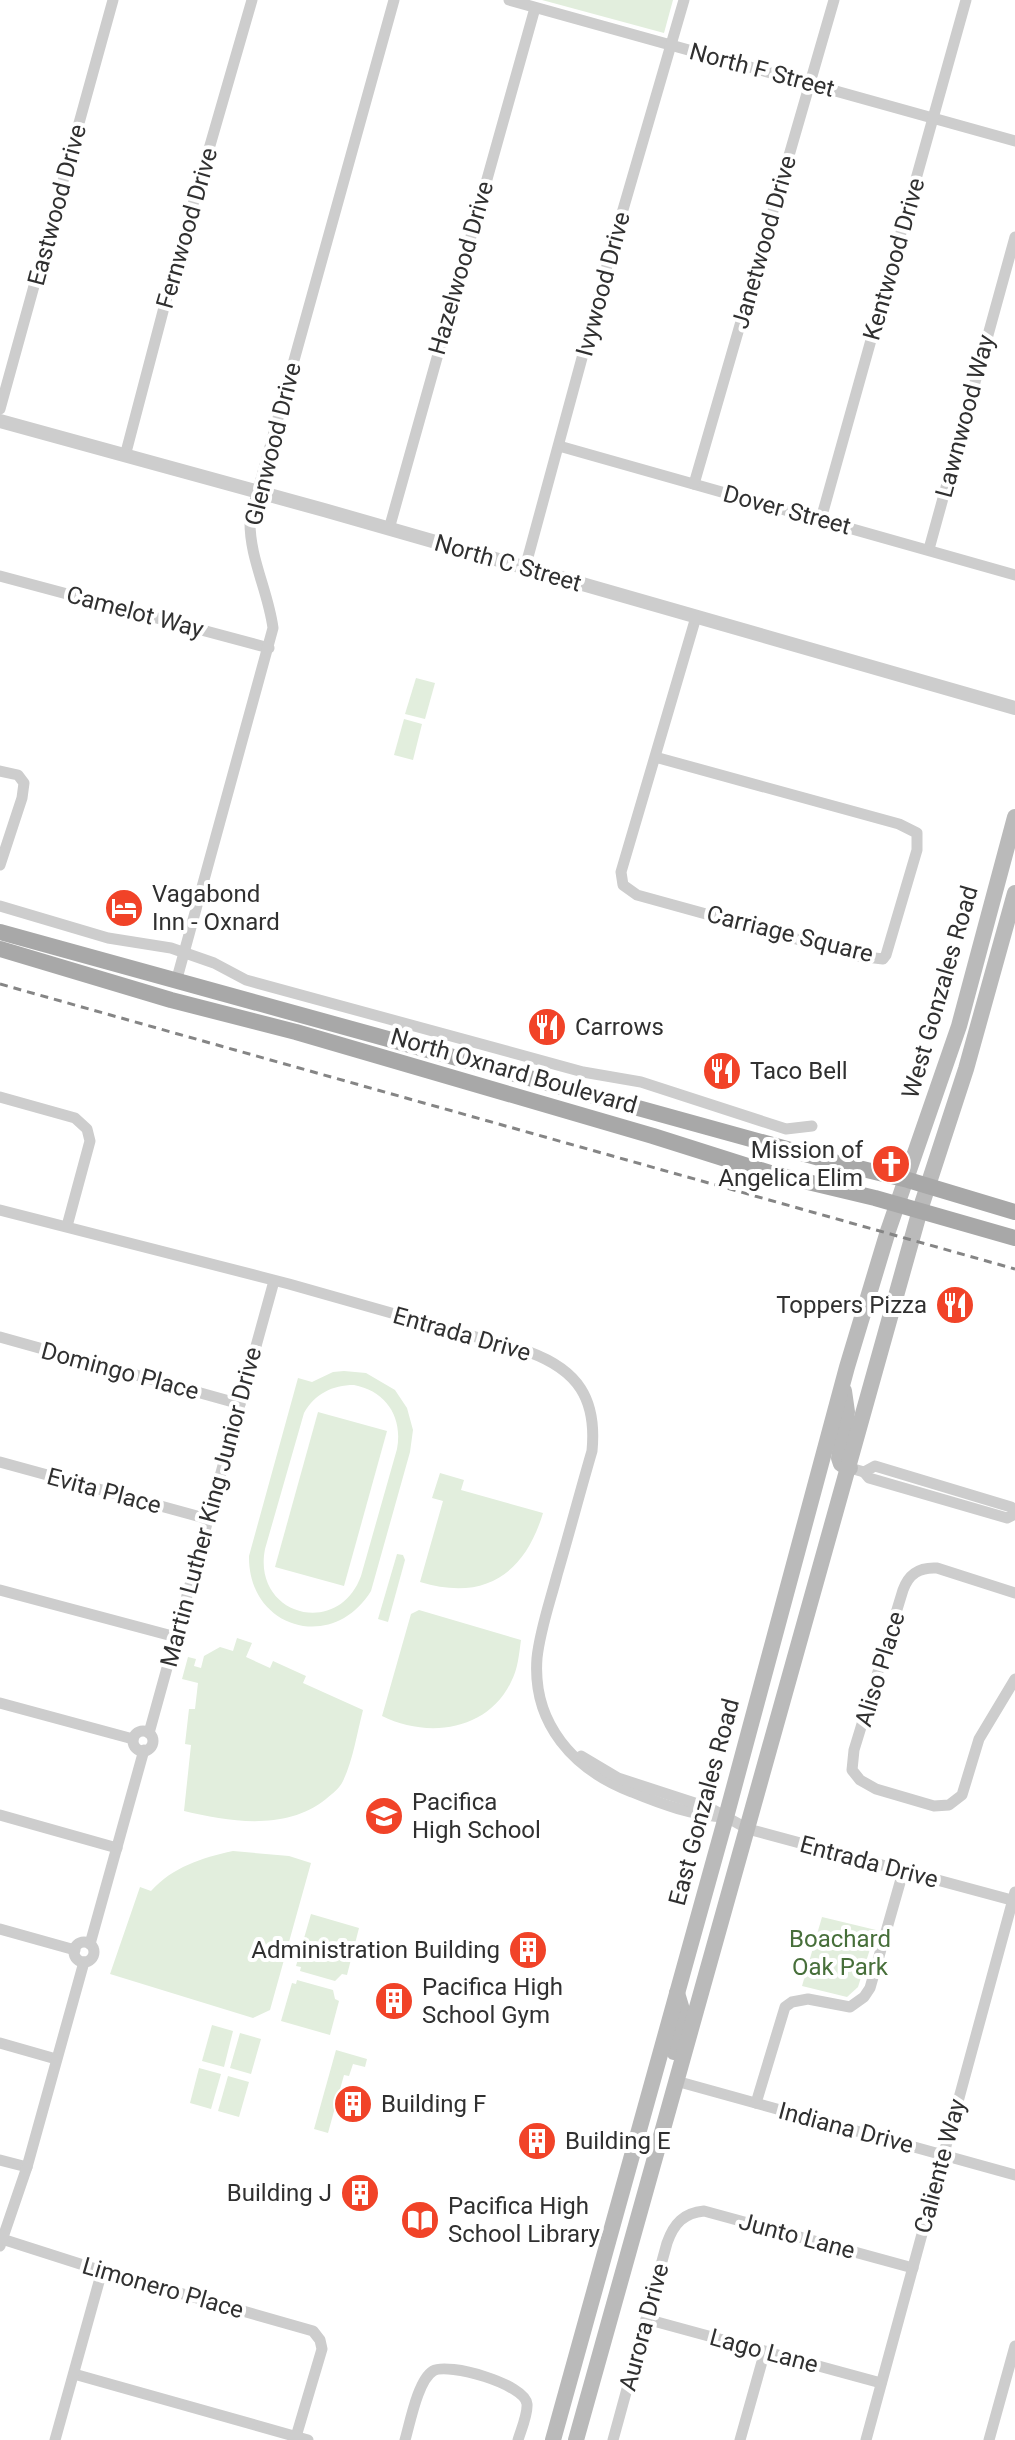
<svg xmlns="http://www.w3.org/2000/svg" width="1015" height="2440" font-family="Roboto,sans-serif">
	<style>
		.green { fill: #e2eedd; fill-rule: evenodd }
		.lines { fill: none; stroke-linecap: round; stroke-linejoin: round }
		.minor { stroke: #cdcdcd; stroke-width: 11 }
		.tertiary { stroke: #cdcdcd; stroke-width: 14 }
		.secondary { stroke: #bababa; stroke-width: 16 }
		.primary { stroke: #a8a8a8; stroke-width: 16 }
		.rail { stroke: #858585; stroke-width: 3; stroke-dasharray: 8 6; stroke-linecap: butt }
		.labels { text-anchor: middle; stroke-width: 8; stroke-linejoin: round; paint-order: stroke }
		.street-label { font-size: 24px; fill: #303030; stroke: #fff }
		.poi-label { font-size: 24px; fill: #303030; stroke: #fff; text-anchor: start }
		.park-label { font-size: 24px; fill: #476f3a; stroke: #fff }
	</style>
	<rect width="100%" height="100%" fill="#fff"/>
	<g class="green">
		<path d="M542 0H673L664 33Z"/>
		<path d="M416 678 435 683 425 719 405 714Z"/>
		<path d="M404 719 422 724 413 760 394 755Z"/>
		<path d="M344 1371 366 1373 395 1390 407 1408 413 1430 410 1452 371 1591C333 1653 248 1629 249 1556L298 1378 312 1382 333 1372ZM354 1385C386 1391 403 1417 397 1449L361 1576C338 1639 252 1615 265 1549L304 1413C315 1394 332 1385 354 1385Z"/>
		<path d="M318 1412 387 1431 344 1586 275 1567Z"/>
		<path d="M440 1473 464 1480 461 1490 543 1513C524 1576 483 1601 420 1582L443 1501 432 1498Z"/>
		<path d="M397 1554 403 1555 405 1560 388 1622 378 1619Z"/>
		<path d="M419 1610 521 1640C519 1654 518 1669 511 1682 487 1732 426 1738 382 1716L411 1614Z"/>
		<path d="M237 1638 252 1643 246 1657 270 1668 273 1661 306 1676 303 1683 363 1710C357 1733 353 1760 343 1781 340 1788 332 1794 326 1799 286 1831 230 1822 184 1811L191 1745 185 1744 189 1709H195L198 1683 182 1679 188 1657 196 1659 194 1666 201 1668 204 1656 220 1647 233 1651Z"/>
		<path d="M233 1851 289 1856 311 1863 270 2010 253 2018 110 1974 140 1887 151 1891C173 1867 201 1858 233 1851Z"/>
		<path d="M311 1914 359 1928 347 1975 342 1974 335 1981 300 1971 301 1967 296 1966Z"/>
		<path d="M822 1917 876 1930 858 1987 847 1997 802 1986Z"/>
		<path d="M297 1980 333 1990 335 1999 339 2001 330 2035 281 2021 292 1983 296 1984Z"/>
		<path d="M212 2025 233 2031 224 2067 202 2061Z"/>
		<path d="M240 2033 261 2039 251 2074 230 2068Z"/>
		<path d="M336 2050 367 2059 365 2067 353 2064 349 2076 344 2075 328 2133 314 2129Z"/>
		<path d="M199 2068 221 2074 211 2109 190 2103Z"/>
		<path d="M228 2076 249 2082 239 2117 218 2111Z"/>
	</g>
	<g class="lines">
		<g class="minor">
			<path d="M509 0 1015 141"/>
			<path d="M0 409 113 0"/>
			<path d="M559 446 1015 575"/>
			<path d="M125 456 172 277 252 0"/>
			<path d="M694 484 834 0"/>
			<path d="M821 519 966 0"/>
			<path d="M389 529 535 8"/>
			<path d="M929 549 1015 237"/>
			<path d="M525 568 611 251 684 0"/>
			<path d="M0 576 269 648"/>
			<path d="M655 757 899 824 917 833V850L886 955 883 959 858 956 637 895 623 885 621 872 696 617"/>
			<path d="M0 771 18 775 24 783 22 798 0 865"/>
			<path d="M0 906 108 938 171 948 214 963 246 980 583 1072 641 1082 786 1129 812 1126"/>
			<path d="M176 982 273 628C268 590 249 558 250 519L394 0"/>
			<path d="M0 1097 75 1118 87 1129 90 1141 67 1226"/>
			<path d="M0 1210 289 1284 529 1352C578 1370 597 1399 592 1451 580 1492 569 1534 557 1575 550 1602 540 1630 537 1658 532 1724 574 1770 632 1792 661 1804 694 1816 726 1817"/>
			<path d="M0 1337 240 1404"/>
			<path d="M0 1462 208 1519"/>
			<path d="M850 1468 864 1472 869 1478 1007 1518 1015 1514"/>
			<path d="M864 1472 875 1466 1011 1507 1015 1511"/>
			<path d="M0 1590 176 1637"/>
			<path d="M1015 1593 937 1568C920 1567 909 1573 903 1590L854 1750 852 1770 860 1780 876 1789 934 1806 949 1805 962 1795 979 1739 1015 1679"/>
			<path d="M0 1703 133 1739"/>
			<circle cx="143" cy="1741" r="10"/>
			<path d="M149 1733 274 1281"/>
			<path d="M581 1756 618 1778 710 1808 748 1829 1015 1901"/>
			<path d="M0 1815 117 1848"/>
			<path d="M0 1929 75 1950"/>
			<circle cx="84" cy="1952" r="10"/>
			<path d="M90 1944 144 1750"/>
			<path d="M0 2043 56 2059"/>
			<path d="M676 2081 1015 2175"/>
			<path d="M756 2103 785 2007 792 2002 808 1999 850 2007 864 1997 870 1988 903 1872"/>
			<path d="M0 2160 27 2167"/>
			<path d="M2 2239 102 2271 313 2331 320 2340 322 2349 295 2440"/>
			<path d="M0 2246 27 2167 84 1962"/>
			<path d="M646 2319 881 2383"/>
			<path d="M74 2374 308 2440"/>
			<path d="M55 2440 102 2271"/>
			<path d="M405 2440C410 2423 418 2380 433 2371 448 2362 525 2384 527 2404 528 2414 521 2430 518 2440"/>
			<path d="M613 2440 667 2243C674 2223 684 2213 704 2211L913 2268"/>
			<path d="M740 2440 765 2351"/>
			<path d="M866 2440 1015 1892"/>
			<path d="M989 2440 1015 2346"/>
		</g>
		<path class="tertiary" d="M0 421 324 510 1015 708"/>
		<g class="secondary">
			<path d="M844 1391 847 1412 839 1458 841 1464 850 1468"/>
			<path d="M674 2052 683 2013 677 1993"/>
			<path d="M553 2440 726 1817 847 1367 888 1231 959 1026 1015 817"/>
			<path d="M576 2440 920 1210 966 1069 1015 893"/>
		</g>
		<g class="primary">
			<path d="M0 932 834 1162 908 1180 1015 1212"/>
			<path d="M0 949 171 1000 296 1032 653 1136 770 1173 875 1198 1015 1238"/>
		</g>
		<path class="rail" d="M0 984 1015 1269"/>
	</g>
	<defs>
		<g id="hotel-disc" transform="scale(2)"><circle r="9.5" fill="#f14328" stroke="#fff"/><path d="M-6-4.5h1.5V1H6V5H4.5V3h-9V5H-6ZM-4 0a1.8 1.8 0 1 1 3.6 0ZM.5 0V-2.5h3Q6-2.5 6 0Z" fill="#fff"/></g>
		<g id="restaurant-disc" transform="scale(2)"><circle r="9.5" fill="#f14328" stroke="#fff"/><path d="M-5-6h1v4h1v-4h1v4h1v-4h1v5L-1.5 .5V6h-2V.5L-5-1ZM5-6V6H3V1.5H1.5Q1.5-4 5-6Z" fill="#fff"/></g>
		<g id="church-disc" transform="scale(2)"><circle r="9.5" fill="#f14328" stroke="#fff"/><path d="M-1.2-6h2.4v3.5h3.3v2.4h-3.3V6h-2.4V-.1h-3.3v-2.4h3.3Z" fill="#fff"/></g>
		<g id="school-disc" transform="scale(2)"><circle r="9.5" fill="#f14328" stroke="#fff"/><path d="M0-5L7-2L0 1L-7-2ZM-4 1L0 2.5L4 1V4Q0 6-4 4Z" fill="#fff"/></g>
		<g id="building-disc" transform="scale(2)"><circle r="9.5" fill="#f14328" stroke="#fff"/><path d="M-4-6H4V6H1V3H-1V6H-4ZM-2.5-4.3h1.7v1.8h-1.7ZM.8-4.3h1.7v1.8H.8ZM-2.5-1h1.7V.8h-1.7ZM.8-1h1.7V.8H.8Z" fill="#fff"/></g>
		<g id="library-disc" transform="scale(2)"><circle r="9.5" fill="#f14328" stroke="#fff"/><path d="M-6-4Q-3-5.5-.7-3.5V5Q-3 3-6 4ZM6-4Q3-5.5 .7-3.5V5Q3 3 6 4Z" fill="#fff"/></g>
	</defs>
	<g fill-rule="evenodd">
		<use href="#hotel-disc" x="124" y="908"/>
		<use href="#restaurant-disc" x="547" y="1027"/>
		<use href="#restaurant-disc" x="722" y="1071"/>
		<use href="#church-disc" x="891" y="1164"/>
		<use href="#restaurant-disc" x="955" y="1305"/>
		<use href="#school-disc" x="384" y="1816"/>
		<use href="#building-disc" x="528" y="1950"/>
		<use href="#building-disc" x="394" y="2001"/>
		<use href="#building-disc" x="353" y="2104"/>
		<use href="#building-disc" x="537" y="2141"/>
		<use href="#building-disc" x="360" y="2193"/>
		<use href="#library-disc" x="420" y="2220"/>
	</g>
	<g class="labels">
		<g class="street-label">
			<text transform="translate(762 70) rotate(15)" y="8">North F Street</text>
			<text transform="translate(57 205) rotate(-75)" y="8">Eastwood Drive</text>
			<text transform="translate(187 228) rotate(-74)" y="8">Fernwood Drive</text>
			<text transform="translate(764 242) rotate(-74)" y="8">Janetwood Drive</text>
			<text transform="translate(894 259) rotate(-74)" y="8">Kentwood Drive</text>
			<text transform="translate(461 268) rotate(-74)" y="8">Hazelwood Drive</text>
			<text transform="translate(603 284) rotate(-75)" y="8">Ivywood Drive</text>
			<text transform="translate(965 416) rotate(-75)" y="8">Lawnwood Way</text>
			<text transform="translate(273 444) rotate(-76)" y="8">Glenwood Drive</text>
			<text transform="translate(787 510) rotate(15)" y="8">Dover Street</text>
			<text transform="translate(508 563) rotate(16)" y="8">North C Street</text>
			<text transform="translate(135 612) rotate(15)" y="8">Camelot Way</text>
			<text transform="translate(790 934) rotate(14)" y="8">Carriage Square</text>
			<text transform="translate(940 992) rotate(-74)" y="8">West Gonzales Road</text>
			<text transform="translate(514 1071) rotate(16)" y="8">North Oxnard Boulevard</text>
			<text transform="translate(462 1334) rotate(16)" y="8">Entrada Drive</text>
			<text transform="translate(120 1371) rotate(15)" y="8">Domingo Place</text>
			<text transform="translate(104 1491) rotate(15)" y="8">Evita Place</text>
			<text transform="translate(211 1507) rotate(-75)" y="8">Martin Luther King Junior Drive</text>
			<text transform="translate(880 1669) rotate(-73)" y="8">Aliso Place</text>
			<text transform="translate(704 1802) rotate(-75)" y="8">East Gonzales Road</text>
			<text transform="translate(869 1862) rotate(15)" y="8">Entrada Drive</text>
			<text transform="translate(846 2128) rotate(15)" y="8">Indiana Drive</text>
			<text transform="translate(940 2166) rotate(-75)" y="8">Caliente Way</text>
			<text transform="translate(797 2236) rotate(15)" y="8">Junto Lane</text>
			<text transform="translate(163 2288) rotate(16)" y="8">Limonero Place</text>
			<text transform="translate(644 2327) rotate(-75)" y="8">Aurora Drive</text>
			<text transform="translate(764 2351) rotate(15)" y="8">Lago Lane</text>
		</g>
		<g class="poi-label">
			<text x="152" y="902">Vagabond<tspan x="152" dy="28">Inn - Oxnard</tspan></text>
			<text x="575" y="1035">Carrows</text>
			<text x="750" y="1079">Taco Bell</text>
			<text x="863" y="1158" text-anchor="end">Mission of<tspan x="863" dy="28">Angelica Elim</tspan></text>
			<text x="927" y="1313" text-anchor="end">Toppers Pizza</text>
			<text x="412" y="1810">Pacifica<tspan x="412" dy="28">High School</tspan></text>
			<text x="500" y="1958" text-anchor="end">Administration Building</text>
			<text x="422" y="1995">Pacifica High<tspan x="422" dy="28">School Gym</tspan></text>
			<text x="381" y="2112">Building F</text>
			<text x="565" y="2149">Building E</text>
			<text x="332" y="2201" text-anchor="end">Building J</text>
			<text x="448" y="2214">Pacifica High<tspan x="448" dy="28">School Library</tspan></text>
		</g>
		<g class="park-label">
			<text x="840" y="1947">Boachard<tspan x="840" dy="28">Oak Park</tspan></text>
		</g>
	</g>
</svg>
